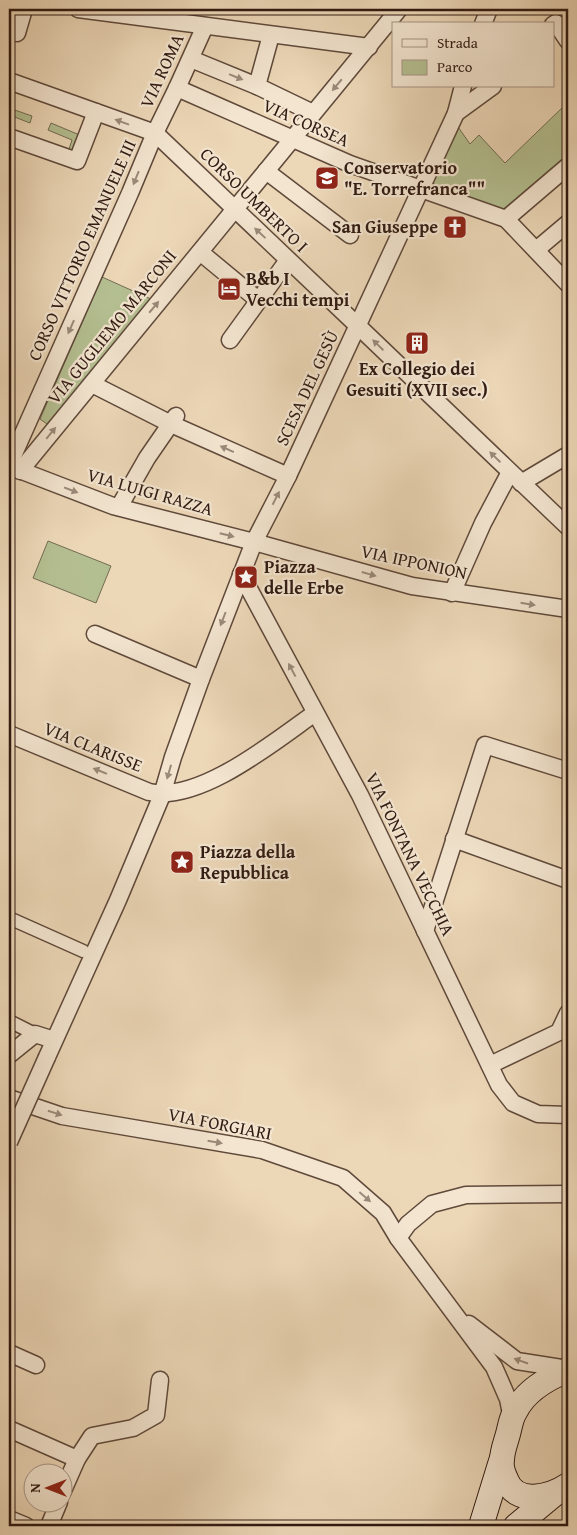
<svg xmlns="http://www.w3.org/2000/svg" width="577" height="1535" font-family="'Gentium Book Plus',serif">
	<style>
		.green { fill: #b4bf91; stroke: #726c52 }
		.lines { fill: none; stroke-linecap: round; stroke-linejoin: round }
		.pedestrian-casing { stroke: #5f493b; stroke-width: 15 }
		.minor-casing { stroke: #5f493b; stroke-width: 19 }
		.secondary-casing { stroke: #301a12; stroke-width: 26 }
		.pedestrian { stroke: #f3e5d0; stroke-width: 12 }
		.minor { stroke: #f3e5d0; stroke-width: 16 }
		.secondary { stroke: #f3e5d0; stroke-width: 24 }
		.minor-bridge-casing { stroke: #5f493b; stroke-width: 19; stroke-linecap: butt }
		.minor-bridge { stroke: #f3e5d0; stroke-width: 16 }
		.oneway { fill: #9b8a7a }
		.labels { text-anchor: middle; stroke-width: 4.5; stroke-linejoin: round; paint-order: stroke }
		.street-label { font-size: 18px; fill: #301a12; stroke: #f3e5d0 }
		.poi-label { font-size: 18px; font-weight: bold; fill: #301a12; stroke: #f3e5d0; text-anchor: start }
	</style>
	<rect width="100%" height="100%" fill="#ecd7b7"/>
	<filter id="stains"><feTurbulence type="fractalNoise" baseFrequency=".004" numOctaves="4"/><feColorMatrix values="0 0 0 0 .2 0 0 0 0 .09 0 0 0 0 .02 0 0 0 .5 -.17"/></filter>
	<radialGradient id="worn" r=".72"><stop offset=".6" stop-color="#630" stop-opacity="0"/><stop offset="1" stop-color="#630" stop-opacity=".3"/></radialGradient>
	<g class="green">
		<path d="M564 106 568 110V154L501 211 428 186 456 124 470 144 479 135 505 163Z"/>
		<path d="M9 108 32 116 30 123 12 116 9 123Z"/>
		<path d="M51 123 82 136 74 155 68 152 72 140 48 130Z"/>
		<path d="M102 277 151 299 47 424 40 419Z"/>
		<path d="M48 541 111 566 96 603 33 578Z"/>
	</g>
	<g class="lines">
		<g class="pedestrian-casing">
			<g id="pedestrian">
				<path d="M9 918 83 951"/>
				<path d="M9 1021 35 1034"/>
			</g>
		</g>
		<g class="minor-casing">
			<g id="minor">
				<path d="M78 9 369 47"/>
				<path d="M483 24 489 9"/>
				<path d="M553 25 556 23 568 41"/>
				<path d="M17 33 24 9"/>
				<path d="M191 59 257 86 313 113"/>
				<path d="M9 81 155 133 358 326 568 527"/>
				<path d="M257 86 271 35"/>
				<path d="M177 88 350 164 506 219 568 284"/>
				<path d="M456 113 493 86"/>
				<path d="M9 137 77 161 96 112"/>
				<path d="M266 171 350 235"/>
				<path d="M506 219 568 166"/>
				<path d="M536 250 568 223"/>
				<path d="M200 252 258 300"/>
				<path d="M230 340 288 260"/>
				<path d="M92 384 171 424 288 476"/>
				<path d="M9 465 130 193 155 133 177 88 205 26"/>
				<path d="M9 466 113 506 254 542 412 586 568 609"/>
				<path d="M20 471 399 9"/>
				<path d="M521 483 568 455"/>
				<path d="M119 507 147 458 176 416"/>
				<path d="M241 574 360 795 499 1085 513 1103 538 1114 568 1115"/>
				<path d="M452 593 483 523 510 472"/>
				<path d="M95 634 201 679"/>
				<path d="M9 734 149 792C200 803 275 741 315 713"/>
				<path d="M454 839 568 880"/>
				<path d="M425 931 485 745 568 771"/>
				<path d="M9 1055 35 1034 54 1040"/>
				<path d="M47 1057 118 900 162 795 173 757 201 679 254 542 288 476 456 113 463 86"/>
				<path d="M490 1065 559 1032 568 1013"/>
				<path d="M9 1098 62 1116 262 1150 343 1178 383 1213 398 1238 494 1367 508 1399 512 1419"/>
				<path d="M398 1238 408 1224 432 1204 466 1195 568 1194"/>
				<path d="M469 1324 517 1361 568 1369"/>
				<path d="M9 1353 36 1365"/>
				<path d="M9 1429 77 1459"/>
				<path d="M62 1493 77 1459 92 1436 133 1428 156 1415 160 1380"/>
				<path d="M9 1519 26 1526"/>
				<path d="M49 1526 59 1502"/>
			</g>
		</g>
		<g class="secondary-casing">
			<g id="secondary">
				<path d="M568 1370C548 1378 525 1391 515 1412 511 1418 510 1427 508 1434 506 1442 502 1451 502 1460 501 1466 503 1473 506 1479 515 1506 550 1497 568 1485"/>
				<path d="M481 1526 501 1461"/>
				<path d="M516 1526 557 1492"/>
			</g>
		</g>
		<use href="#pedestrian" class="pedestrian"/>
		<use href="#minor" class="minor"/>
		<use href="#secondary" class="secondary"/>
		<g class="minor-bridge-casing">
			<path id="minor-bridge" d="M9 1142 47 1057"/>
		</g>
		<use href="#minor-bridge" class="minor-bridge"/>
	</g>
	<defs><path id="oneway-solid" d="M-6-.8H1V-3.2L6.5 0L1 3.2V.8H-6Z" transform="scale(1.25)"/></defs>
	<g class="oneway">
		<use href="#oneway-solid" transform="translate(236 77) rotate(22)"/>
		<use href="#oneway-solid" transform="translate(337 85) rotate(130)"/>
		<use href="#oneway-solid" transform="translate(122 122) rotate(-160)"/>
		<use href="#oneway-solid" transform="translate(136 178) rotate(112)"/>
		<use href="#oneway-solid" transform="translate(260 233) rotate(-137)"/>
		<use href="#oneway-solid" transform="translate(154 307) rotate(-50)"/>
		<use href="#oneway-solid" transform="translate(71 327) rotate(114)"/>
		<use href="#oneway-solid" transform="translate(378 345) rotate(-136)"/>
		<use href="#oneway-solid" transform="translate(51 433) rotate(-51)"/>
		<use href="#oneway-solid" transform="translate(227 449) rotate(-156)"/>
		<use href="#oneway-solid" transform="translate(495 457) rotate(-136)"/>
		<use href="#oneway-solid" transform="translate(71 490) rotate(21)"/>
		<use href="#oneway-solid" transform="translate(276 498) rotate(-63)"/>
		<use href="#oneway-solid" transform="translate(227 535) rotate(14)"/>
		<use href="#oneway-solid" transform="translate(369 574) rotate(16)"/>
		<use href="#oneway-solid" transform="translate(528 604) rotate(9)"/>
		<use href="#oneway-solid" transform="translate(223 619) rotate(111)"/>
		<use href="#oneway-solid" transform="translate(292 670) rotate(-118)"/>
		<use href="#oneway-solid" transform="translate(100 771) rotate(-158)"/>
		<use href="#oneway-solid" transform="translate(169 772) rotate(106)"/>
		<use href="#oneway-solid" transform="translate(55 1113) rotate(18)"/>
		<use href="#oneway-solid" transform="translate(215 1142) rotate(10)"/>
		<use href="#oneway-solid" transform="translate(365 1197) rotate(41)"/>
		<use href="#oneway-solid" transform="translate(521 1361) rotate(-161)"/>
	</g>
	<defs>
		<g id="university-square" transform="scale(1.25)"><rect x="-9" y="-9" width="18" height="18" rx="4" fill="#8f2418" stroke="#f3e5d0"/><path d="M0-5L7-2L0 1L-7-2ZM-4 1L0 2.5L4 1V4Q0 6-4 4Z" fill="#fff"/></g>
		<g id="church-square" transform="scale(1.25)"><rect x="-9" y="-9" width="18" height="18" rx="4" fill="#8f2418" stroke="#f3e5d0"/><path d="M-1.2-6h2.4v3.5h3.3v2.4h-3.3V6h-2.4V-.1h-3.3v-2.4h3.3Z" fill="#fff"/></g>
		<g id="hotel-square" transform="scale(1.25)"><rect x="-9" y="-9" width="18" height="18" rx="4" fill="#8f2418" stroke="#f3e5d0"/><path d="M-6-4.5h1.5V1H6V5H4.5V3h-9V5H-6ZM-4 0a1.8 1.8 0 1 1 3.6 0ZM.5 0V-2.5h3Q6-2.5 6 0Z" fill="#fff"/></g>
		<g id="building-square" transform="scale(1.25)"><rect x="-9" y="-9" width="18" height="18" rx="4" fill="#8f2418" stroke="#f3e5d0"/><path d="M-4-6H4V6H1V3H-1V6H-4ZM-2.5-4.3h1.7v1.8h-1.7ZM.8-4.3h1.7v1.8H.8ZM-2.5-1h1.7V.8h-1.7ZM.8-1h1.7V.8H.8Z" fill="#fff"/></g>
		<g id="sight-square" transform="scale(1.25)"><rect x="-9" y="-9" width="18" height="18" rx="4" fill="#8f2418" stroke="#f3e5d0"/><path d="M0-6L1.8-2.2L6-1.7L2.9 1.2L3.7 5.4L0 3.3L-3.7 5.4L-2.9 1.2L-6-1.7L-1.8-2.2Z" fill="#fff"/></g>
	</defs>
	<g fill-rule="evenodd">
		<use href="#university-square" x="327" y="178"/>
		<use href="#church-square" x="455" y="227"/>
		<use href="#hotel-square" x="229" y="289"/>
		<use href="#building-square" x="417" y="343"/>
		<use href="#sight-square" x="246" y="577"/>
		<use href="#sight-square" x="182" y="862"/>
	</g>
	<g class="labels">
		<g class="street-label">
			<text transform="translate(162 71) rotate(-65)" y="6">VIA ROMA</text>
			<text transform="translate(306 123) rotate(24)" y="6">VIA CORSEA</text>
			<text transform="translate(254 200) rotate(44)" y="6">CORSO UMBERTO I</text>
			<text transform="translate(82 250) rotate(-66)" y="6">CORSO VITTORIO EMANUELE III</text>
			<text transform="translate(112 327) rotate(-51)" y="6">VIA GUGLIEMO MARCONI</text>
			<text transform="translate(307 388) rotate(-65)" y="6">SCESA DEL GESÙ</text>
			<text transform="translate(150 492) rotate(16)" y="6">VIA LUIGI RAZZA</text>
			<text transform="translate(414 562) rotate(12)" y="6">VIA IPPONION</text>
			<text transform="translate(93 747) rotate(22)" y="6">VIA CLARISSE</text>
			<text transform="translate(410 854) rotate(64)" y="6">VIA FONTANA VECCHIA</text>
			<text transform="translate(220 1124) rotate(11)" y="6">VIA FORGIARI</text>
		</g>
		<g class="poi-label">
			<text x="344" y="174">Conservatorio<tspan x="344" dy="21">"E. Torrefranca""</tspan></text>
			<text x="438" y="233" text-anchor="end">San Giuseppe</text>
			<text x="246" y="285">B&amp;b I<tspan x="246" dy="21">Vecchi tempi</tspan></text>
			<text x="417" y="375" text-anchor="middle">Ex Collegio dei<tspan x="417" dy="21">Gesuiti (XVII sec.)</tspan></text>
			<text x="264" y="573">Piazza<tspan x="264" dy="21">delle Erbe</tspan></text>
			<text x="200" y="858">Piazza della<tspan x="200" dy="21">Repubblica</tspan></text>
		</g>
	</g>
	<rect width="577" height="1535" fill="none" stroke="#ecd7b7" stroke-width="30"/>
	<rect x="10" y="10" width="557" height="1515" fill="none" stroke="#301a12" stroke-width="2.5"/>
	<rect x="15" y="15" width="547" height="1505" fill="none" stroke="#301a12"/>
	<rect x="392" y="22" width="162" height="65" fill="#f3e5d0" stroke="#a59484"/>
	<rect x="402" y="39" width="25" height="8" fill="#f3e5d0" stroke="#a59484"/>
	<text x="437" y="48" font-size="15" fill="#301a12">Strada</text>
	<rect x="402" y="60" width="25" height="15" fill="#b4bf91" stroke="#a59484"/>
	<text x="437" y="72" font-size="15" fill="#301a12">Parco</text>
	<g transform="translate(48 1488) rotate(270)"><circle r="24" fill="#f3e5d0" stroke="#a59484"/>
	<path d="M0-4L9 19L0 12L-9 19Z" fill="#8f2418"/>
	<text y="-8" font-size="14" font-weight="bold" text-anchor="middle" fill="#301a12">N</text>
	</g>
	<rect width="100%" height="100%" filter="url(#stains)"/>
	<rect width="100%" height="100%" fill="url(#worn)"/>
</svg>
